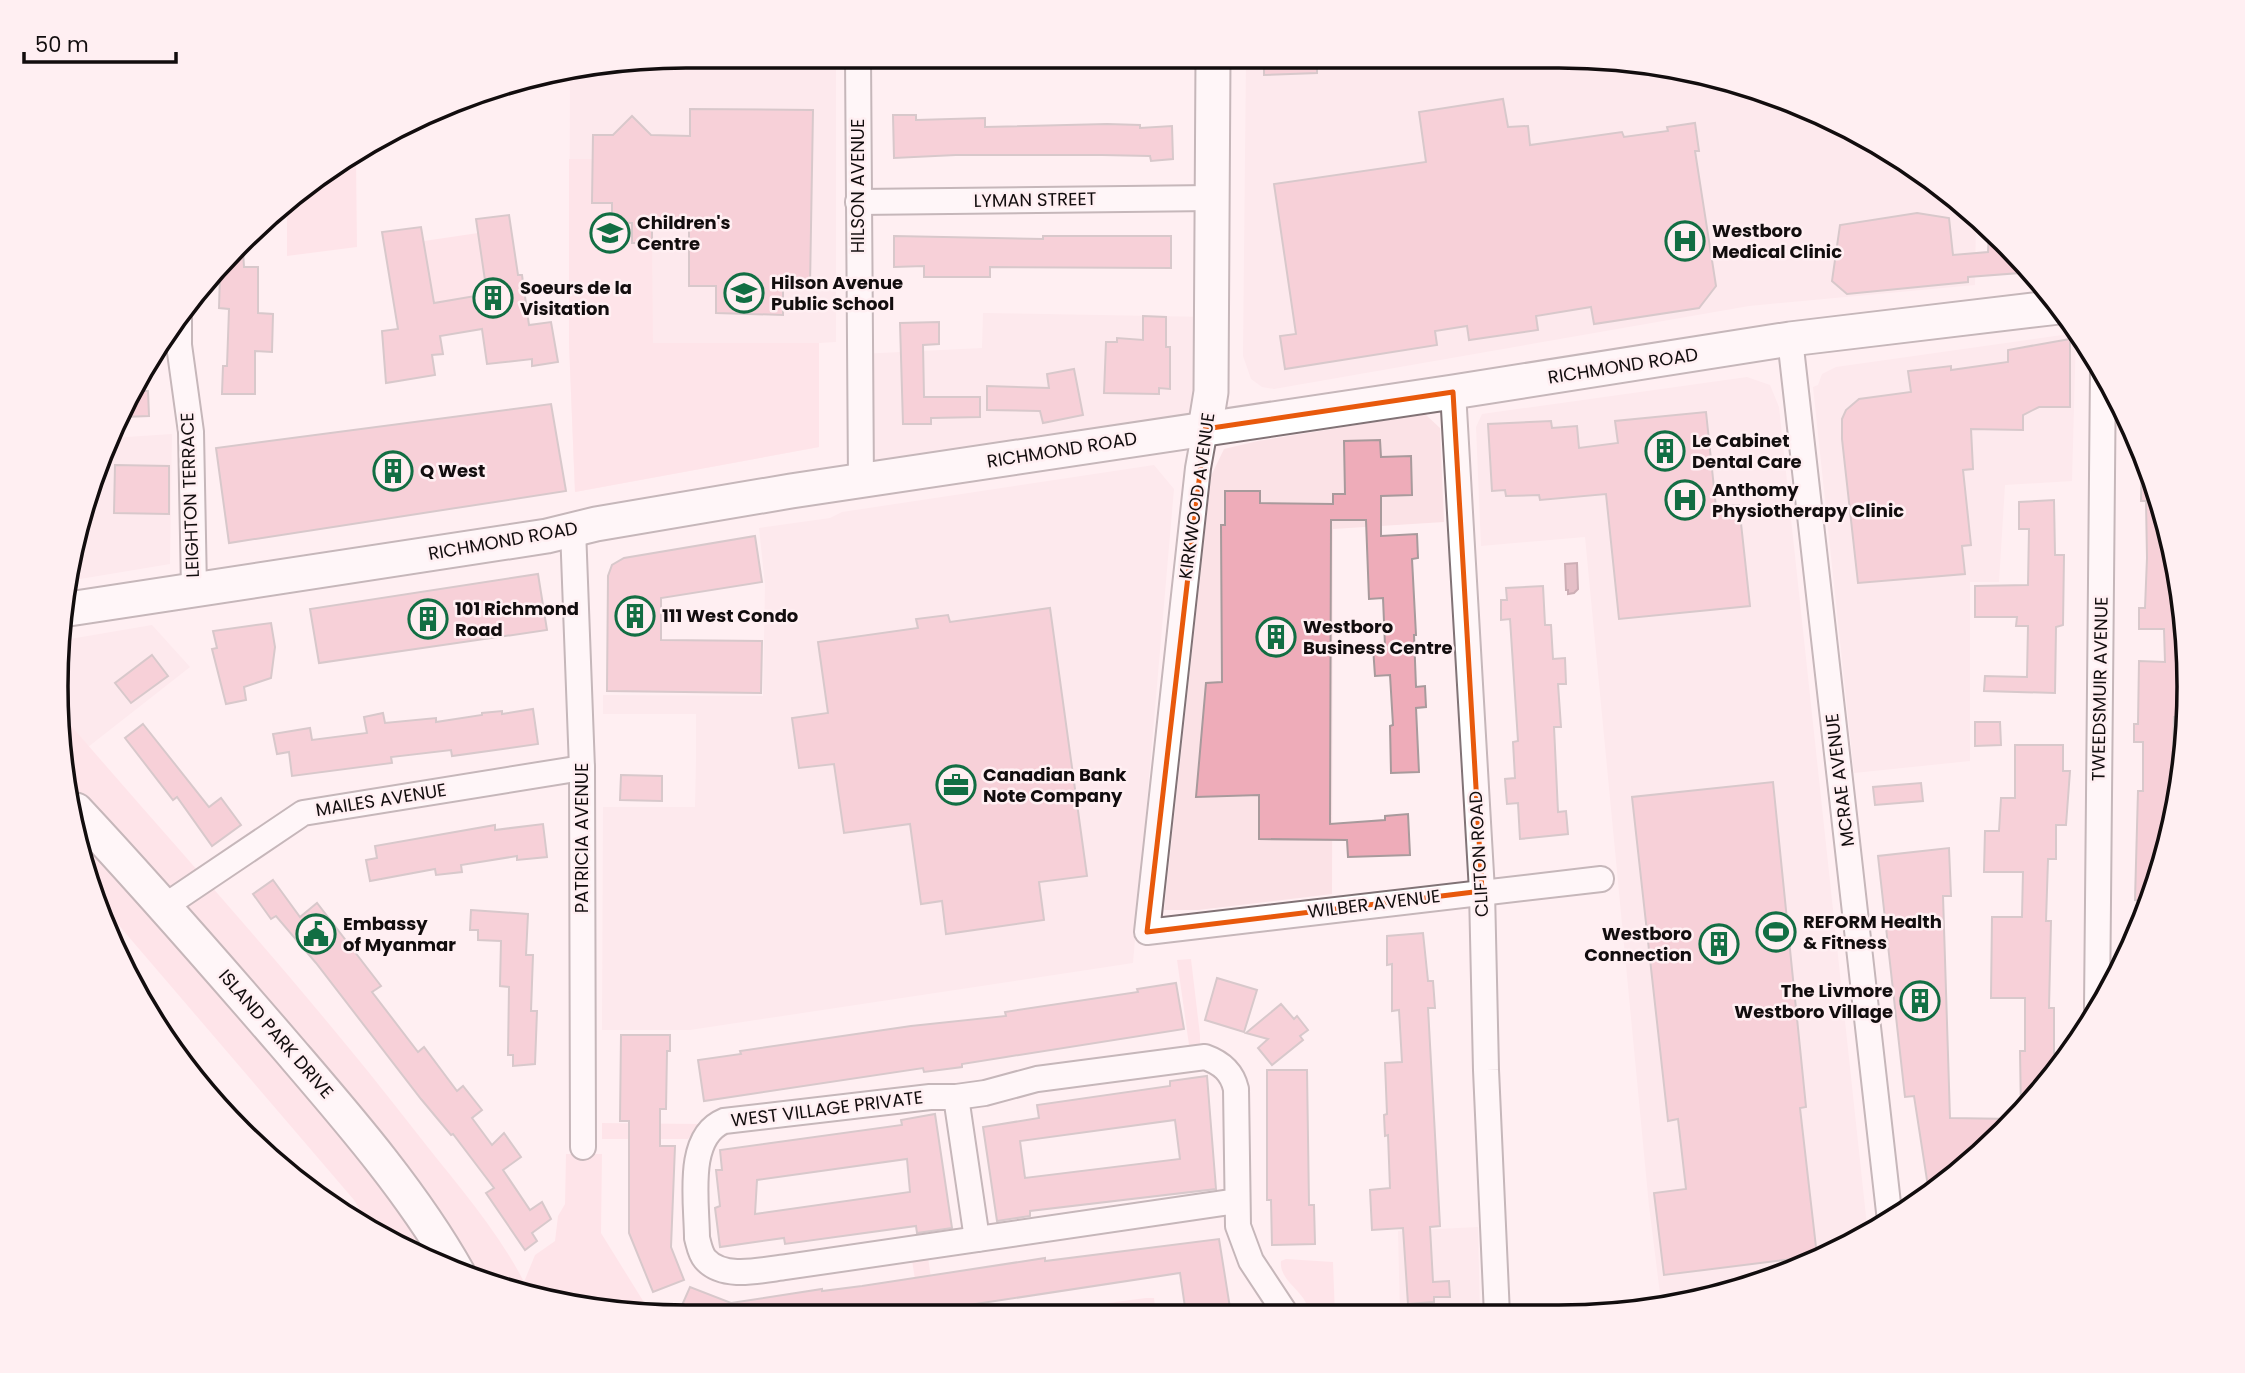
<svg xmlns="http://www.w3.org/2000/svg" width="2245" height="1373" font-family="Poppins,sans-serif">
	<style>
		.built { fill: #fbe2e6 }
		.green { fill: #fdd8de }
		.water { fill: #c58592; stroke: #8f616a; stroke-width: 2 }
		.building { fill: #eeacb9; stroke: #a89a9c; stroke-width: 2; fill-rule: evenodd }
		.lines { fill: none; stroke-linecap: round; stroke-linejoin: round }
		.street-casing { stroke: #817376; stroke-width: 28 }
		.secondary-casing { stroke: #817376; stroke-width: 37 }
		.street { stroke: #fff; stroke-width: 24 }
		.secondary { stroke: #fff; stroke-width: 33 }
		.marked { fill: none; stroke: #e8590c; stroke-width: 5; stroke-linejoin: round }
		.labels { text-anchor: middle; stroke-width: 5; stroke-linejoin: round; paint-order: stroke }
		.street-label { font-size: 18px; fill: #120d0e; stroke: #ffeff2 }
		.poi-label { font-size: 18px; font-weight: bold; fill: #120d0e; stroke: #ffeff2; text-anchor: start }
		.rim { fill: none; stroke: #120d0e; stroke-width: 3.5 }
	</style>
	<rect width="100%" height="100%" fill="#ffeff2"/>
	<g class="built">
		<path d="M687 56 836 57V342L819 343V447L575 492 569 343 570 75Z"/>
		<path d="M1246 59 1640 61 1799 104 1942 186 1976 218 1975 285 1749 306 1274 389 1262 387 1251 379 1243 356Z"/>
		<path d="M983 313 1211 317 1204 429 861 482 860 354 982 348Z"/>
		<path d="M2076 333 2072 481 2005 485 1999 582H1970V761L1854 773 1813 387 1818 385 1822 374 1836 367Z"/>
		<path d="M1747 377 1770 385 1779 407 1868 1235 1759 1280 1660 1294 1649 1206 1585 537 1481 546 1476 427 1482 414Z"/>
		<path d="M1425 414 1440 428 1444 522 1333 529 1332 894 1198 910H1164L1210 486 1211 476 1224 449 1258 441Z"/>
		<path d="M172 434 170 564 74 580 89 484 112 438Z"/>
		<path d="M1154 465 1174 489 1133 963 690 1030H602L603 807H695L696 761V714H603V695L763 696 765 585 759 528 830 518 842 512Z"/>
		<path d="M152 625 190 667 88 747 61 714 56 686 64 640Z"/>
		<path d="M1478 1227 1480 1315H1400L1398 1231Z"/>
	</g>
	<g class="green">
		<path d="M356 158 357 247 287 256V203L303 186Z"/>
		<path d="M569 159H593L612 203V222L632 223V242L652 243 653 343H819V447L575 492 569 343Z"/>
		<path d="M478 233 487 294 434 303 424 241Z"/>
		<path d="M61 714C179 851 301 984 412 1127 448 1174 497 1228 524 1282L535 1255 555 1241 558 1216 565 1204 566 1154H602L601 1233 650 1312H605L446 1269 370 1226 354 1200 92 894Z"/>
		<path d="M1191 959 1200 1035V1045H1189L1177 960Z"/>
		<path d="M602 1123 701 1124 688 1139H602Z"/>
		<path d="M928 1257 936 1313H920L912 1260Z"/>
		<path d="M1286 1259 1333 1262 1335 1315 1310 1314C1309 1311 1308 1307 1306 1303 1299 1288 1279 1279 1281 1261Z"/>
		<path d="M1154 1298 1156 1314 1032 1313 1146 1298Z"/>
	</g>
	<path class="water" d="M1577 563 1578 589 1574 593 1568 594V590H1566L1565 564Z"/>
	<g class="building">
		<path d="M1264 59 1317 60V73L1264 75Z"/>
		<path d="M1503 99 1508 127 1528 126 1530 145 1622 132 1624 137 1668 131 1667 127 1695 123 1699 151H1695L1716 286 1699 308 1594 324 1591 307 1536 316 1538 330 1469 340 1467 326 1435 331 1437 345 1285 369 1280 336 1296 334 1274 184 1426 162 1419 112Z"/>
		<path d="M690 109 813 110 810 286H783V315L716 313V286H689V225L652 223V243H632V223L612 222V203H592L593 135H613L632 116 651 135 690 136Z"/>
		<path d="M893 115H916V120L985 118V127L1107 124 1140 125V128L1172 126 1173 159 1151 161 1150 156 1102 155H956L894 158Z"/>
		<path d="M1917 213 1949 218 1953 255 1988 252 1989 230 2033 272 1968 277V282L1847 294 1832 281 1840 225Z"/>
		<path d="M509 215 518 275H522L529 325 551 322 558 362 532 366V359L487 364 482 329 440 336 443 354 432 355 435 375 386 383 382 331 398 329 382 232 421 227 434 303 487 294 476 219Z"/>
		<path d="M894 236 1043 239V236H1171V268L990 267V277H924V266L894 267Z"/>
		<path d="M243 250 244 267H258V313L273 314 272 352 255 351V394H222L223 366H227L229 309 219 308 220 275Z"/>
		<path d="M1143 316 1166 317V347H1170V389L1159 388V394L1104 393 1106 342H1117V338L1143 340Z"/>
		<path d="M939 322V344L923 345 924 397H980V417L931 418V424H903L900 323Z"/>
		<path d="M2070 339V407H2039L2023 415V430L1971 429 1973 469 1963 470 1971 545 1962 546 1965 574 1858 583 1842 439V419L1846 410 1859 399 1911 392 1908 371 1951 366V370L2008 362V350Z"/>
		<path d="M1074 369 1083 415 1043 423 1040 411 987 410V386L1049 388 1047 374Z"/>
		<path d="M135 391H148L149 416 123 417Z"/>
		<path d="M551 404 566 491 229 543 216 448Z"/>
		<path d="M1706 412 1716 507 1739 505 1750 606 1619 619 1606 494 1540 500 1539 495 1506 496 1505 490 1492 491 1488 424 1551 421 1552 428 1577 426 1579 448 1618 443 1615 421Z"/>
		<path d="M1380 440 1381 457 1411 456 1412 495 1381 496V536L1417 534 1418 558 1412 559 1416 635H1414L1416 687 1425 686 1426 707 1416 708 1419 772 1391 773 1390 726 1393 725 1390 675 1375 676 1373 647 1385 646 1383 598 1369 599 1366 520H1331L1330 824 1385 820V816L1408 814 1410 855 1348 857 1347 840 1259 839V795L1196 797 1206 683 1222 682 1221 525H1225V491H1260V503L1333 504V494H1345L1344 441Z"/>
		<path d="M2142 453 2155 483 2184 604 2187 717H2174L2173 751H2184L2179 781H2175L2174 808 2168 849 2148 901 2135 900 2138 791H2143V742H2134V724H2138L2139 661 2165 662 2164 629H2139V608H2145L2147 558 2146 501H2141Z"/>
		<path d="M115 465 169 466V514L114 513Z"/>
		<path d="M2054 500 2055 555H2064L2063 625 2056 627 2055 693 1984 691 1985 676 2027 677 2028 626H2016L2017 617H1975V586L2028 585 2029 529H2019V502Z"/>
		<path d="M755 536 762 582 661 598V640L762 641 761 693 607 691 608 576 612 565 624 558Z"/>
		<path d="M538 574 547 630 319 663 310 609Z"/>
		<path d="M1543 586 1545 625H1551L1553 659 1565 658 1566 684H1558L1561 727H1554L1558 812 1566 811 1568 834 1520 839 1518 803 1507 804 1505 779 1515 778 1513 742 1518 741 1510 619 1501 620V600H1507L1506 588Z"/>
		<path d="M1050 608 1087 876 1039 882 1044 920 946 934 942 901 921 904 910 824 844 833 834 764 799 768 792 718 828 713 818 642 918 628 916 619 948 615 950 622Z"/>
		<path d="M271 623 275 647 271 678 244 687 246 700 226 704 212 649 217 648 213 631Z"/>
		<path d="M152 655 168 676 131 703 115 683Z"/>
		<path d="M533 709 538 744 452 756 451 750 391 757 392 763 292 776 289 752 277 754 273 734 310 728 312 740 367 733 364 717 383 713 385 723 436 718V722L482 715V713L502 711V714Z"/>
		<path d="M1975 722H2000L2001 745 1975 746Z"/>
		<path d="M143 724 209 807 221 798 241 825 212 846 177 797 173 800 125 738Z"/>
		<path d="M2015 745H2063V771H2070L2066 825H2056V859H2048L2046 921H2051L2049 1008H2054V1075L2021 1111 2020 1051H2025V998H1991L1992 917H2022L2023 872H1984L1985 831H1999L2001 798H2015Z"/>
		<path d="M621 775 662 776V801L620 800Z"/>
		<path d="M1773 782 1806 1107 1800 1108 1817 1256 1664 1275 1654 1193 1686 1189 1678 1119 1668 1121 1632 797Z"/>
		<path d="M1921 783 1923 801 1875 805 1873 787Z"/>
		<path d="M543 824 547 857 517 860V856L461 865 462 872 436 875 435 869 370 881 366 860 377 858 375 846 495 825V830Z"/>
		<path d="M1949 848 1951 896H1943L1950 1118 2013 1119 1975 1160 1929 1193 1914 1096 1905 1097 1878 856Z"/>
		<path d="M273 880 300 917 317 903 381 986 372 992 418 1052 424 1047 457 1091 463 1086 482 1110 472 1118 492 1145 504 1133 521 1157 503 1170 530 1210 542 1202 551 1219 532 1233 537 1241 525 1250 486 1193 494 1188 453 1134 451 1135 421 1099 316 963 276 916 271 919 253 894Z"/>
		<path d="M471 910 528 914 526 955H533L531 1011H537L535 1064 513 1066V1055H508L509 987 500 986 501 941 478 940V930H470Z"/>
		<path d="M1423 933 1428 981H1433L1435 1008H1428L1440 1226 1430 1227 1433 1282 1449 1281 1450 1297H1434V1302L1408 1304 1403 1228 1372 1230 1370 1190 1390 1188 1388 1135 1385 1136 1384 1115 1387 1114 1385 1063 1402 1062 1399 1010 1392 1011V964L1387 965V936Z"/>
		<path d="M1217 978 1257 990 1244 1032 1205 1020Z"/>
		<path d="M1176 983 1184 1029 1006 1057 962 1064V1067L924 1072 923 1068 704 1101 698 1060 741 1054 740 1051 911 1026 1006 1016 1005 1012 1138 992 1137 989Z"/>
		<path d="M1281 1004 1294 1019 1297 1016 1308 1030 1300 1036 1303 1040 1272 1065 1258 1048 1268 1039 1246 1033Z"/>
		<path d="M621 1035H670V1051H667L666 1109H660V1146H675L671 1247 684 1280 653 1292 629 1233V1121H620Z"/>
		<path d="M1267 1070H1307L1309 1205H1314L1315 1244 1272 1245 1271 1200H1267Z"/>
		<path d="M1207 1076 1216 1189 1030 1211V1216L997 1221 983 1127 1039 1118 1037 1105 1170 1086V1081ZM1175 1120 1180 1159 1025 1178 1020 1141Z"/>
		<path d="M935 1114 952 1228 917 1233 916 1226 785 1244 784 1238 720 1247 715 1208 720 1206 716 1170H722L720 1150 902 1125 901 1120ZM907 1159 910 1192 755 1214 757 1180Z"/>
		<path d="M1219 1239 1231 1314H1186L1180 1273 936 1310V1308L905 1313 679 1312 690 1287 731 1303 822 1289V1291L862 1286 1045 1258V1261Z"/>
	</g>
	<g class="lines">
		<g class="street-casing">
			<g id="street">
				<path d="M858 57 861 482"/>
				<path d="M858 202 1212 198"/>
				<path d="M179 318V345L191 432 194 589"/>
				<path d="M1790 339 1890 1221"/>
				<path d="M1453 392 1482 891 1486 1070 1497 1315"/>
				<path d="M1205 429 1198 468 1147 932 1601 879"/>
				<path d="M573 529 582 768 583 1147"/>
				<path d="M165 906 303 813 582 768"/>
				<path d="M2097 1009 2103 369"/>
				<path d="M956 1097 977 1239"/>
				<path d="M1237 1201 786 1267C762 1270 723 1280 705 1259 700 1253 699 1245 697 1238 697 1203 685 1137 724 1121L930 1097H956L985 1093 1037 1079 1205 1057C1222 1063 1232 1072 1236 1089L1238 1226 1251 1261 1286 1314"/>
			</g>
		</g>
		<g class="secondary-casing">
			<g id="secondary">
				<path d="M1205 429 1211 392 1213 59"/>
				<path d="M69 609 547 536 596 524 791 491 1453 392 1790 339 2059 307"/>
				<path d="M76 810C148 887 216 965 285 1045 345 1115 412 1191 458 1273"/>
			</g>
		</g>
		<use href="#street" class="street"/>
		<use href="#secondary" class="secondary"/>
	</g>
	<path d="M0 0H2245V1373H0ZM1453 392 1482 891 1147 932 1205 429Z" fill="#ffeff2" fill-opacity=".55" fill-rule="evenodd"/>
	<path class="marked" d="M1453 392 1482 891 1147 932 1205 429Z"/>
	<defs>
		<g id="school-ring" transform="scale(2.0125)"><circle r="9.5" fill="#ffeff2" stroke="#126e43" stroke-width="1.5"/><path d="M0-5L7-2L0 1L-7-2ZM-4 1L0 2.5L4 1V4Q0 6-4 4Z" fill="#126e43"/></g>
		<g id="hospital-ring" transform="scale(2.0125)"><circle r="9.5" fill="#ffeff2" stroke="#126e43" stroke-width="1.5"/><path d="M-5-5h3v3.5h4V-5h3V5h-3V1.5h-4V5h-3Z" fill="#126e43"/></g>
		<g id="building-ring" transform="scale(2.0125)"><circle r="9.5" fill="#ffeff2" stroke="#126e43" stroke-width="1.5"/><path d="M-4-6H4V6H1V3H-1V6H-4ZM-2.5-4.3h1.7v1.8h-1.7ZM.8-4.3h1.7v1.8H.8ZM-2.5-1h1.7V.8h-1.7ZM.8-1h1.7V.8H.8Z" fill="#126e43"/></g>
		<g id="office-ring" transform="scale(2.0125)"><circle r="9.5" fill="#ffeff2" stroke="#126e43" stroke-width="1.5"/><path d="M-6-3h4V-5.5h4V-3h4V5H-6ZM-1-4.5V-3h2v-1.5ZM-6 0V1H6V0Z" fill="#126e43"/></g>
		<g id="stadium-ring" transform="scale(2.0125)"><circle r="9.5" fill="#ffeff2" stroke="#126e43" stroke-width="1.5"/><path d="M0-5a6.5 5 0 1 0 0 10a6.5 5 0 1 0 0-10ZM-3.5-1.8h7v3.6h-7Z" fill="#126e43"/></g>
		<g id="civic-ring" transform="scale(2.0125)"><circle r="9.5" fill="#ffeff2" stroke="#126e43" stroke-width="1.5"/><path d="M-.6-6.5H3V-4.5H.6V-3L4-1V1h2V6H-6V1h2V-1L-.6-3ZM-1.2 2.5V6h2.4V2.5Z" fill="#126e43"/></g>
	</defs>
	<g fill-rule="evenodd">
		<use href="#school-ring" x="610" y="233"/>
		<use href="#hospital-ring" x="1685" y="241"/>
		<use href="#school-ring" x="744" y="293"/>
		<use href="#building-ring" x="493" y="298"/>
		<use href="#building-ring" x="1665" y="451"/>
		<use href="#building-ring" x="393" y="471"/>
		<use href="#hospital-ring" x="1685" y="500"/>
		<use href="#building-ring" x="635" y="616"/>
		<use href="#building-ring" x="428" y="619"/>
		<use href="#building-ring" x="1276" y="637"/>
		<use href="#office-ring" x="956" y="785"/>
		<use href="#stadium-ring" x="1776" y="932"/>
		<use href="#civic-ring" x="316" y="934"/>
		<use href="#building-ring" x="1719" y="944"/>
		<use href="#building-ring" x="1920" y="1001"/>
	</g>
	<g class="labels">
		<g class="street-label">
			<text transform="translate(858 186) rotate(-90)" y="6">HILSON AVENUE</text>
			<text transform="translate(1035 200) rotate(-1)" y="6">LYMAN STREET</text>
			<text transform="translate(1623 366) rotate(-9)" y="6">RICHMOND ROAD</text>
			<text transform="translate(1062 450) rotate(-9)" y="6">RICHMOND ROAD</text>
			<text transform="translate(190 495) rotate(-92)" y="6">LEIGHTON TERRACE</text>
			<text transform="translate(1197 496) rotate(-82)" y="6">KIRKWOOD AVENUE</text>
			<text transform="translate(503 541) rotate(-10)" y="6">RICHMOND ROAD</text>
			<text transform="translate(2100 689) rotate(-89)" y="6">TWEEDSMUIR AVENUE</text>
			<text transform="translate(1840 780) rotate(-97)" y="6">MCRAE AVENUE</text>
			<text transform="translate(381 800) rotate(-9)" y="6">MAILES AVENUE</text>
			<text transform="translate(582 838) rotate(-90)" y="6">PATRICIA AVENUE</text>
			<text transform="translate(1479 854) rotate(-93)" y="6">CLIFTON ROAD</text>
			<text transform="translate(1374 904) rotate(-7)" y="6">WILBER AVENUE</text>
			<text transform="translate(276 1034) rotate(49)" y="6">ISLAND PARK DRIVE</text>
			<text transform="translate(827 1109) rotate(-7)" y="6">WEST VILLAGE PRIVATE</text>
		</g>
		<g class="poi-label">
			<text x="637" y="229">Children's<tspan x="637" dy="21">Centre</tspan></text>
			<text x="1712" y="237">Westboro<tspan x="1712" dy="21">Medical Clinic</tspan></text>
			<text x="771" y="289">Hilson Avenue<tspan x="771" dy="21">Public School</tspan></text>
			<text x="520" y="294">Soeurs de la<tspan x="520" dy="21">Visitation</tspan></text>
			<text x="1692" y="447">Le Cabinet<tspan x="1692" dy="21">Dental Care</tspan></text>
			<text x="420" y="477">Q West</text>
			<text x="1712" y="496">Anthomy<tspan x="1712" dy="21">Physiotherapy Clinic</tspan></text>
			<text x="455" y="615">101 Richmond<tspan x="455" dy="21">Road</tspan></text>
			<text x="662" y="622">111 West Condo</text>
			<text x="1303" y="633">Westboro<tspan x="1303" dy="21">Business Centre</tspan></text>
			<text x="983" y="781">Canadian Bank<tspan x="983" dy="21">Note Company</tspan></text>
			<text x="1803" y="928">REFORM Health<tspan x="1803" dy="21">&amp; Fitness</tspan></text>
			<text x="343" y="930">Embassy<tspan x="343" dy="21">of Myanmar</tspan></text>
			<text x="1692" y="940" text-anchor="end">Westboro<tspan x="1692" dy="21">Connection</tspan></text>
			<text x="1893" y="997" text-anchor="end">The Livmore<tspan x="1893" dy="21">Westboro Village</tspan></text>
		</g>
	</g>
	<path d="M0 0H2245V1373H0ZM686 68H1559A618 618 0 0 1 2177 686V687A618 618 0 0 1 1559 1305H686A618 618 0 0 1 68 687V686A618 618 0 0 1 686 68Z" fill="#ffeff2" fill-rule="evenodd"/>
	<path class="rim" d="M686 68H1559A618 618 0 0 1 2177 686V687A618 618 0 0 1 1559 1305H686A618 618 0 0 1 68 687V686A618 618 0 0 1 686 68Z"/>
	<path d="M24 52v10h152v-10" fill="none" stroke="#120d0e" stroke-width="3.5"/>
	<text x="35" y="52" font-size="21" fill="#120d0e" stroke="#ffeff2" stroke-width="5" paint-order="stroke">50 m</text>
</svg>
